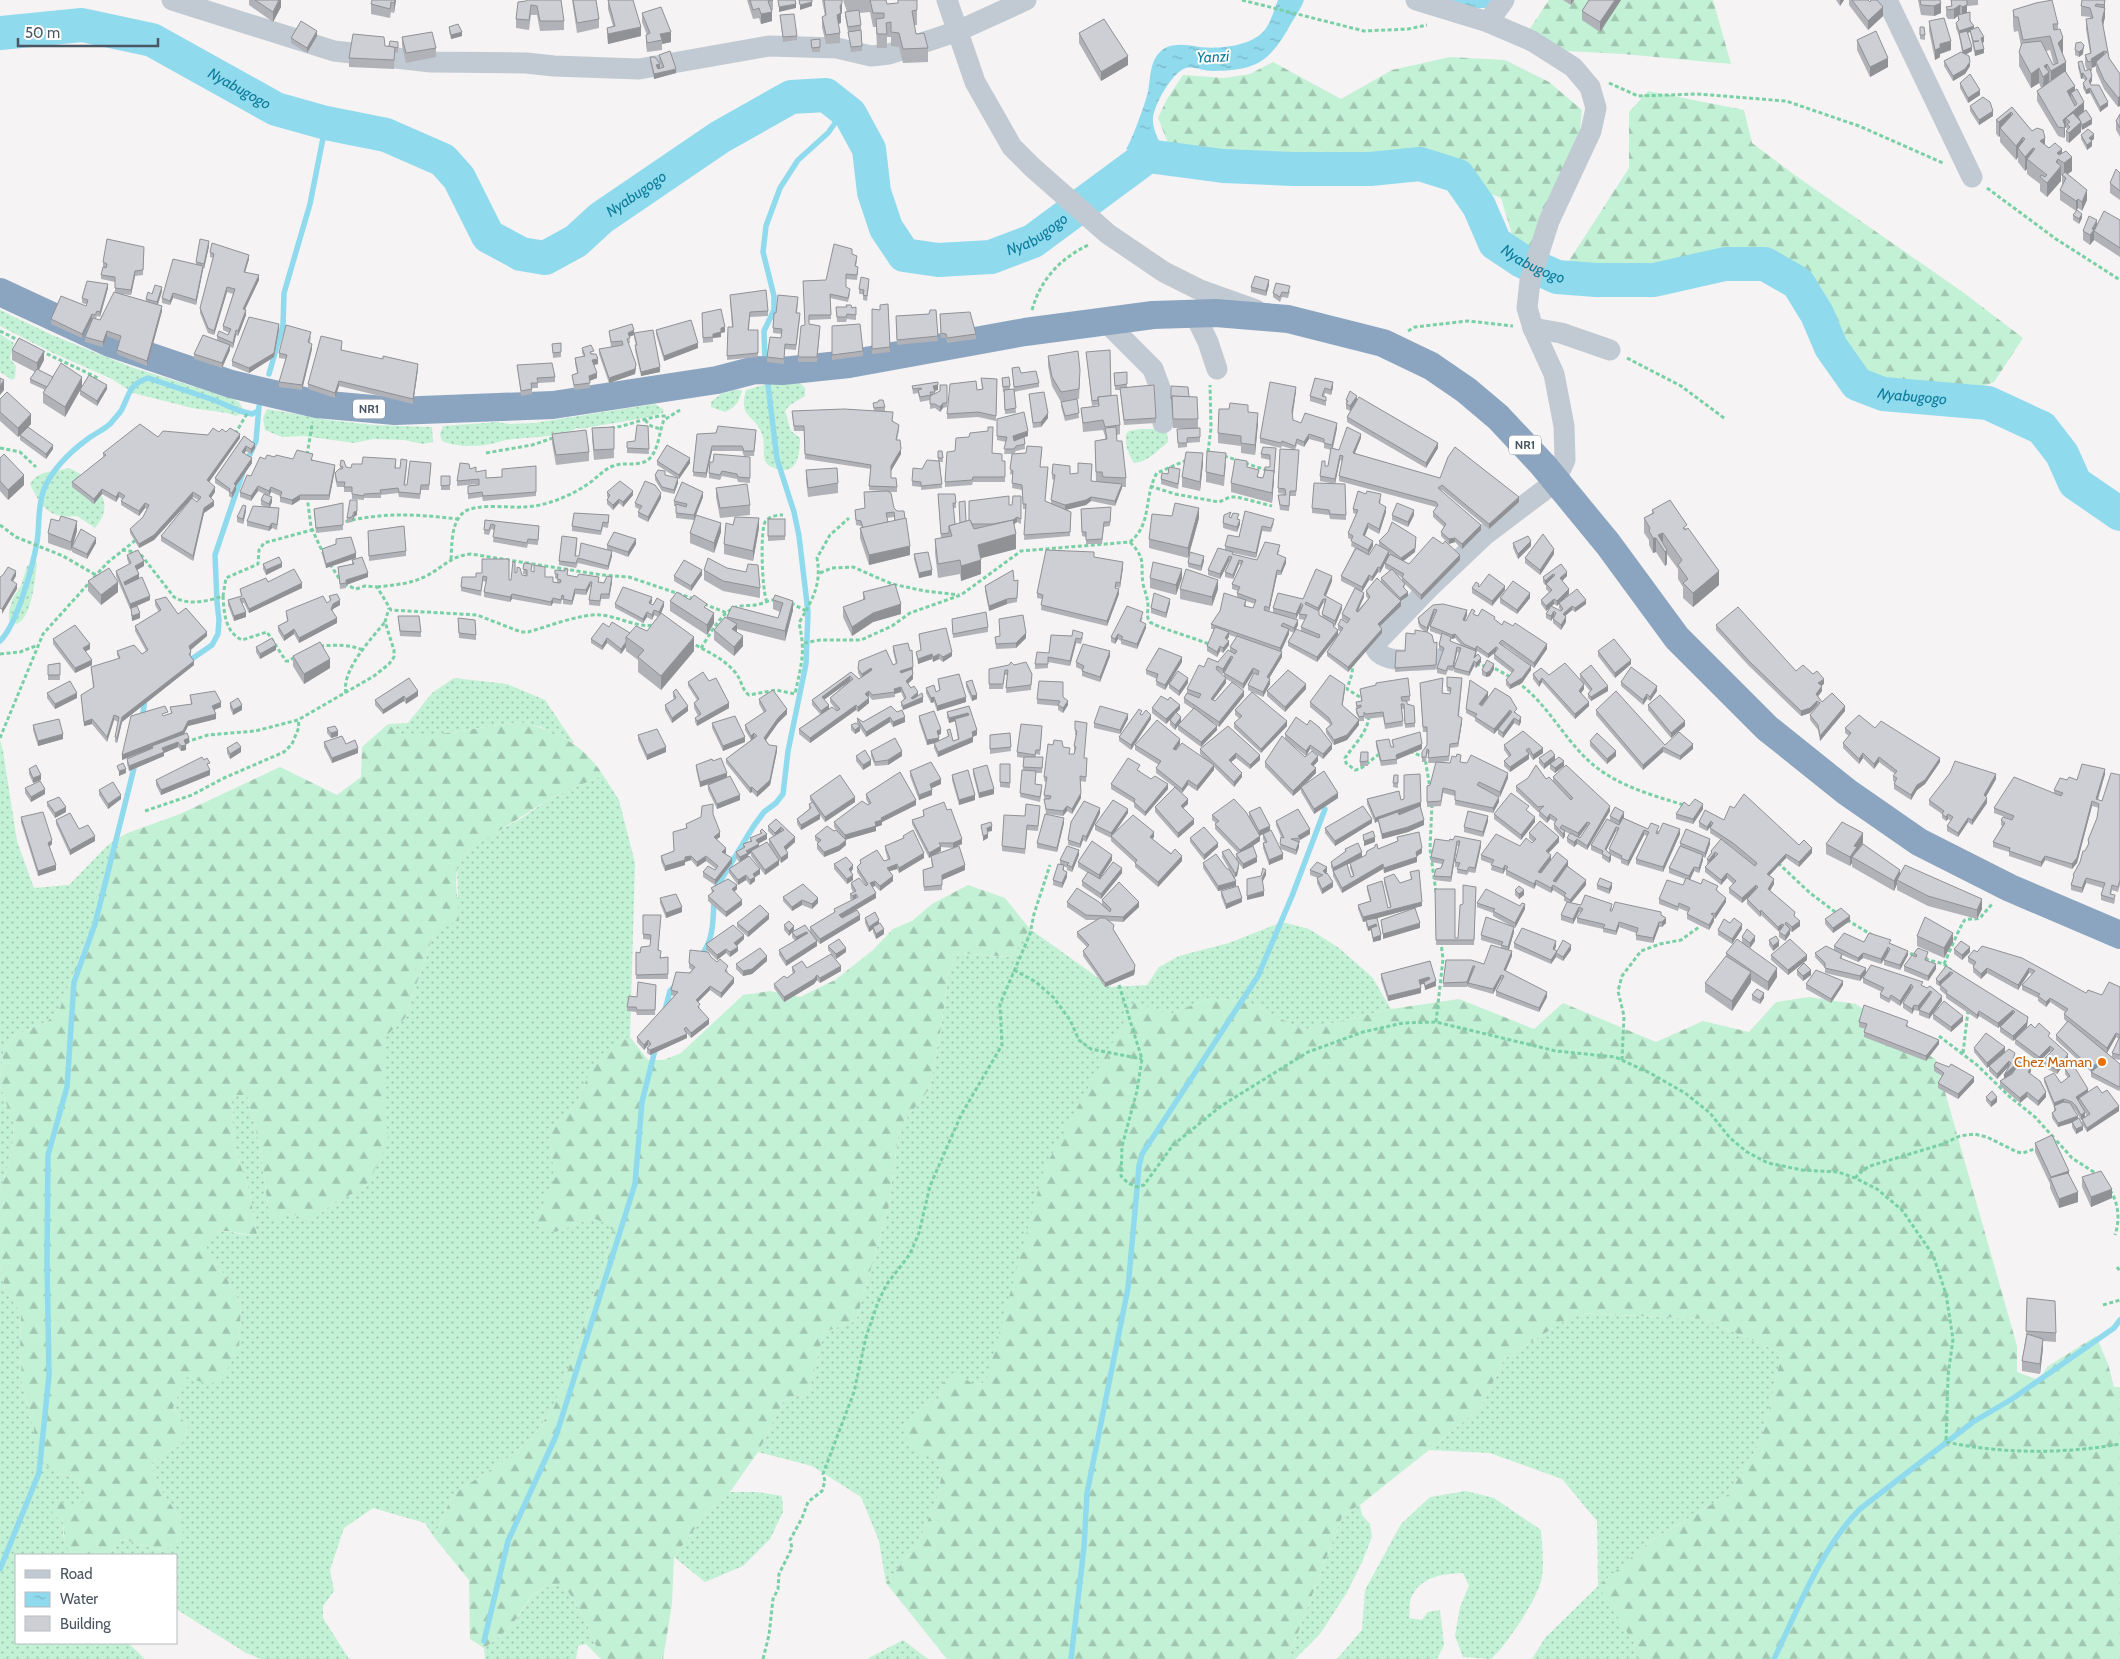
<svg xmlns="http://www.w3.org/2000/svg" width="2120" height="1659" font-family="Cabin,sans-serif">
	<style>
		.grass { fill: url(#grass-dots) }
		.forest { fill: url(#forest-firs) }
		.water { fill: url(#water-ripples) }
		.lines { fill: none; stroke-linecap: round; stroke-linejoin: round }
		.stream { stroke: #90daee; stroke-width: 5.5 }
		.river { stroke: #90daee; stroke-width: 34 }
		.path { stroke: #7ad0a6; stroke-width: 3; stroke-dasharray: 4 2.5; stroke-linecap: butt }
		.minor { stroke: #c1cad2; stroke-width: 21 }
		.highway { stroke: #8ba5c1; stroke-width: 28 }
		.wall { fill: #b0b2b7; fill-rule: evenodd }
		.shaded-wall { fill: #909195 }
		.building { fill: #cdcfd5; stroke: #909195 }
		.food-dot { fill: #e8710a; stroke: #fff; stroke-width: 2 }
		.labels { text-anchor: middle; stroke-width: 4; stroke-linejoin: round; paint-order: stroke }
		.shield { fill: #fff; stroke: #808990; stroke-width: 1 }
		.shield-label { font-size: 12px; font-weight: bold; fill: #4a5661 }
		.food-label { font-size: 14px; fill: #c56008; stroke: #fff; text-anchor: end }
		.water-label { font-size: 15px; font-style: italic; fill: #0c7c9b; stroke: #fff }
	</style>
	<defs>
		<pattern id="grass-dots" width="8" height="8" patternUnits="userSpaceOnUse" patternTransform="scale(1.25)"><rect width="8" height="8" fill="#c3f1d5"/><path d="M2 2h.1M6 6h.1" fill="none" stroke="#a0c6b0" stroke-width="1.8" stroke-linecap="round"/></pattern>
		<pattern id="forest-firs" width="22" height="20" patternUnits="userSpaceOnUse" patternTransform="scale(1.25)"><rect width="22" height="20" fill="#c3f1d5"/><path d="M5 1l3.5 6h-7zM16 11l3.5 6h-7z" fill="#a0c6b0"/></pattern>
		<pattern id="water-ripples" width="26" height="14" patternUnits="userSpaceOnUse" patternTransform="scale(1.25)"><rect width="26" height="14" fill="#90daee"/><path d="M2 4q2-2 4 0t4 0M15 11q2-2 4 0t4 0" fill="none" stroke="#78b4c4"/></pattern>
	</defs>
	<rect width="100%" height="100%" fill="#f5f3f3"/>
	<g class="grass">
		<path d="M0 310 52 335 131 367 233 399 239 402 243 409 241 414 236 416 227 413 192 408 133 393 112 379 53 353 0 326Z"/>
		<path d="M0 334 14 343 10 359 16 366 15 378 12 380 0 372Z"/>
		<path d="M799 382 805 388V396L790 405 785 411 791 431 800 438C800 453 798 475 778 469 774 468 770 467 767 464 761 457 766 443 762 434 755 414 738 419 746 390L771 383Z"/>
		<path d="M735 390H742C739 402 736 407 725 412L711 407V402L721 394Z"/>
		<path d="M655 404 664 410 663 413 644 418 580 429 577 428C560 438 525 437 506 440 501 441 496 443 491 444 477 447 454 447 442 441L440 434 443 426 497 422 510 424 534 423Z"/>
		<path d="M267 409 329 420 374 425 432 427 433 442 423 444 404 440 373 439 354 443 304 436 282 437 265 430 263 418Z"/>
		<path d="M1140 429H1159L1167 432 1168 442C1158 450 1148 462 1134 463 1128 454 1125 445 1126 434L1129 431Z"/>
		<path d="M69 468C95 480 118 501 95 528L77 516C50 519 41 508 30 484 39 469 53 473 69 468Z"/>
		<path d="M35 561 37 563C35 579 32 617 17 624L9 620V610L13 598 21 586 27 566Z"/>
		<path d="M454 678 507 684 545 700 574 743 541 727 519 722 440 734H402L388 724 408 723 432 693Z"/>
		<path d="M0 740 3 751 17 841 34 888 69 885 108 845 125 834 98 885 96 914 60 1008 48 1021 16 1035 4 1048 0 1078Z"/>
		<path d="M603 775 619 800 635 863 630 1037 617 1042 586 1080 578 1103 548 1129 553 1164V1183L535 1223 555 1232 593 1218 608 1224 614 1232 575 1351 554 1407 530 1440 504 1461 453 1494 434 1537 425 1523 373 1508 344 1528 330 1570 334 1591 323 1606V1618L349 1659H261L246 1653 176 1609V1555H108L123 1539 164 1552 180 1518 157 1484 152 1463 165 1452 182 1445 188 1427 173 1408 186 1376 208 1383 239 1351 241 1304 224 1274 207 1255V1241L215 1231C230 1230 242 1236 257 1235L250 1194 234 1145 232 1099 235 1095H247L260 1147 268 1207 312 1220 330 1206 366 1186 386 1036 405 1018 435 930 458 897 457 867 469 850 482 840 522 818 549 799Z"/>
		<path d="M1282 922 1309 929 1339 948 1372 977 1391 1009 1303 1030 1248 1002 1209 998 1171 1014 996 1351 986 1382 974 1385 955 1372 943 1383 938 1400 923 1406 935 1458 942 1473 937 1499 919 1541 886 1583 879 1541 861 1497 812 1466 758 1452 784 1400 809 1391 824 1332 856 1321 889 1205 899 1128 930 1088 942 1021 949 971 959 953 1011 957 1030 929 1111 987 1147 985 1159 967 1179 956 1229 943Z"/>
		<path d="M0 1085 14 1124 12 1152 0 1192Z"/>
		<path d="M0 1264 5 1290 21 1313 20 1353 23 1389 34 1429V1443L57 1473 76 1478 87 1491 84 1502C60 1515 56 1535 74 1555H16V1643H128L145 1659H0Z"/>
		<path d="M1577 1313 1704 1319 1782 1353 1761 1441 1729 1494 1652 1540 1599 1586 1644 1659H1532L1545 1638 1598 1586 1597 1521 1562 1479 1490 1453 1429 1450 1481 1407 1504 1359Z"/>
		<path d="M1466 1491 1494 1498 1541 1530C1542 1545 1544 1562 1542 1577 1539 1597 1506 1646 1491 1659L1463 1657 1455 1636 1460 1607 1469 1586 1463 1573C1442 1574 1421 1576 1411 1598 1409 1604 1410 1612 1409 1618L1422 1620 1428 1612 1440 1610 1444 1645 1437 1659H1337L1362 1630 1365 1590 1401 1524 1430 1497Z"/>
		<path d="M730 1492H757L782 1496 783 1512 770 1539 743 1566 705 1582 674 1557 707 1512Z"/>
		<path d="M1360 1505 1362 1515 1370 1524 1372 1537 1362 1562 1346 1594 1320 1634 1295 1659H1288L1343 1514Z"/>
		<path d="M562 1583C580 1607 591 1631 601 1659L586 1644 578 1646 576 1659H485L484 1648C492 1642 501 1636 508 1629 532 1604 523 1591 562 1583Z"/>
		<path d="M903 1640 928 1659H868L869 1658Z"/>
	</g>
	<g class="forest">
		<path d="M1549 0H1713L1731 64 1623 54 1567 51 1529 30Z"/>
		<path d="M1450 57 1505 60 1549 82 1582 110 1579 140 1530 257 1514 241 1501 198 1478 189 1464 171 1417 159 1372 164 1206 159 1172 153 1158 118 1167 99 1183 75 1224 78 1250 74 1273 62 1341 99 1392 70Z"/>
		<path d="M1648 91 1744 110 1752 143 1796 176 1964 293 2023 338 1994 382 1969 392H1921L1886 389 1860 380 1839 347 1823 307 1803 278 1767 256 1723 252 1649 275 1563 270 1629 168V112Z"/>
		<path d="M519 722C554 729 584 745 603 775L549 799 469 850 457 867 456 884 459 921 435 930 405 1018 386 1036 384 1066 388 1144 366 1186 330 1206 312 1220 288 1213 275 1220 268 1207 260 1147 247 1095H235L232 1099 234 1145 250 1194 257 1235C242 1235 230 1230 215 1231L207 1241V1255L224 1274 241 1304 239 1351 219 1381 208 1384 186 1377 173 1408 188 1427 182 1445 165 1452 152 1463 157 1484 180 1518 183 1534 164 1552 123 1539 108 1555H74L65 1545 63 1523 52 1513 60 1501 71 1508 83 1502 87 1491 76 1478 57 1473 38 1458 34 1443V1429L23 1389 20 1353 21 1313 5 1290 0 1264V1192L12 1152 14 1125 0 1085V1078L4 1048 16 1035 48 1021 60 1008 96 914 98 885 125 834 180 814 280 767 337 795 361 777 362 747 388 724 402 734H440Z"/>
		<path d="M968 885 1005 898 1030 929 1011 957 959 953 949 971 942 1021 930 1088 899 1128 889 1205 856 1321 824 1332 809 1391 784 1400 758 1452 730 1492 707 1512 674 1557 672 1604 663 1659H601C591 1631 580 1607 562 1583 523 1591 531 1604 508 1629 501 1636 492 1642 484 1648L470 1639 469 1580 434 1537 453 1494 504 1461 530 1440 554 1407 575 1351 614 1232 607 1224 593 1218 555 1232 534 1223 553 1183V1164L548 1129 578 1103 586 1080 601 1055 617 1042 630 1037 648 1060H664L681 1053 743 995 770 991 800 997 835 980 873 950 893 929 912 921 932 904Z"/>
		<path d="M1809 997 1856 1004 1936 1060 2017 1346V1372L2039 1380 2047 1367 2096 1336 2108 1364 2114 1387H2120V1659H1644L1598 1586 1652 1540 1729 1494 1761 1441 1782 1353 1704 1319 1577 1313 1504 1359 1481 1407 1429 1450 1360 1505 1343 1514 1288 1659H947L886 1583 919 1541 937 1499 942 1473 935 1458 914 1452 903 1430 923 1406 938 1400 943 1383 955 1371 974 1385 986 1382 1044 1169 1134 1003 1171 1014 1209 998 1248 1002 1303 1030 1391 1009 1459 999 1534 1029 1563 1003 1656 1042 1703 1021 1749 1032 1776 1002Z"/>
	</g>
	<g class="water">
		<path d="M1278 0H1304C1301 9 1294 18 1289 27 1269 63 1254 71 1212 71 1203 71 1194 66 1186 68 1172 72 1154 105 1153 118 1152 128 1158 139 1162 147L1148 156 1126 149C1131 143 1146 101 1148 92 1151 77 1149 58 1165 48 1175 43 1189 45 1199 47 1219 49 1249 47 1264 31 1271 22 1274 10 1278 0Z"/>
		<path d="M1448 0H1499L1485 8H1472Z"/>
	</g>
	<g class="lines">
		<g class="stream">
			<path d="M765 362 764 331 774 310V296L763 252 766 226 780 188 798 160 828 133 845 109"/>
			<path d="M269 374 283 325 284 293 310 204 326 123"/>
			<path d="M246 463 256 441 259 406"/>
			<path d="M0 641C17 625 33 565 37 542 40 524 37 508 44 489 53 468 71 451 89 438 96 433 105 429 111 423 114 419 118 415 121 411 130 394 128 385 148 378L214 400 240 411 252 414 258 411"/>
			<path d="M186 663 212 645 218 634 219 620 217 602 215 555 243 472"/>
			<path d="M142 720 145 699"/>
			<path d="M715 890 753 827 764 812 776 803 783 794 788 751 806 664 808 612 799 536 794 512 777 459 767 377"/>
			<path d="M700 957C714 941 713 920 714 900"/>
			<path d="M665 1010 670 991 676 985"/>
			<path d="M0 1569 39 1473 49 1375 47 1261 48 1155 67 1087 74 982 95 924 135 764"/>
			<path d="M484 1641 508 1541 556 1436 635 1184 642 1102 656 1046"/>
			<path d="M1071 1659 1084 1547 1087 1493 1128 1288 1139 1166 1142 1154 1258 976 1292 896 1325 809"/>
			<path d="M1774 1659C1798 1609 1821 1548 1860 1509L1973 1422 2012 1399 2114 1328 2120 1320"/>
		</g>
		<path class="river" id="s1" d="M0 33 82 25 152 40 276 109 326 123 386 135 443 160 459 178 488 236 521 254 545 258 576 241 601 218 720 137 791 97 826 95 850 114 869 149 874 192 886 228 904 255 938 260 991 257 1033 241 1148 156 1223 166 1293 169H1370L1420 164 1458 176 1479 206 1495 243 1522 261 1557 277 1596 280H1654L1725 264H1765L1798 283 1817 314 1831 347 1857 384 1883 394 1988 403 2042 428 2062 454 2075 483 2120 514"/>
		<g class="path">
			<path d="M1242 0 1364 31 1408 29 1427 25"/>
			<path d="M1609 83 1638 96 1697 94 1786 101 1859 126 1943 163"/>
			<path d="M1987 188 2056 239 2120 280"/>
			<path d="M1032 310C1041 278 1061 258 1090 244"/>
			<path d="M0 331 22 342"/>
			<path d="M1408 331 1415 327 1468 321 1513 326"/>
			<path d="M41 351 98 378"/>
			<path d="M1627 358 1681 386 1724 418"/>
			<path d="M645 420 651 426 660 429"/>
			<path d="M611 428C630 426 649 415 668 416"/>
			<path d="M235 434 248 412"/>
			<path d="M0 448 20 452 36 467"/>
			<path d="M1208 452 1211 428 1210 385"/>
			<path d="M486 453 532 445 556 437"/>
			<path d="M307 455 312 425"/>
			<path d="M1224 456 1237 460"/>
			<path d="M1245 463 1266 470"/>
			<path d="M1150 486 1175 494 1219 502 1230 497H1237L1272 506"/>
			<path d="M307 496 311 527 324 555"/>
			<path d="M339 523C382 512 415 514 458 519"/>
			<path d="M0 525 16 537 63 556 96 575"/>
			<path d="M1130 542C1147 560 1140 563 1143 584 1145 592 1148 598 1148 607 1148 612 1146 617 1150 622 1153 626 1201 640 1211 645"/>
			<path d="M122 550 136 552 142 556 174 597C188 606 209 601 223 596L226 578 258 564 259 550 264 543 319 528"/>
			<path d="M451 559C452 544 451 522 464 512 477 503 508 508 524 507 547 506 570 496 588 484 597 478 603 470 613 466 625 461 638 468 649 459 659 450 659 431 664 420L680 410"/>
			<path d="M330 564 340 580"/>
			<path d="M820 573 832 568 853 567 892 584 925 591 959 595"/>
			<path d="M344 584 356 589 365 586 377 587 391 610 477 615 521 632H528C546 627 583 613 600 615 618 616 636 628 654 625"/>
			<path d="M377 587C394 585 411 584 426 576 444 567 450 556 471 554L602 575 629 577 694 599"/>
			<path d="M223 596C224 613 225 632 242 640L267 632 286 661H289L296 656"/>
			<path d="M767 602C762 592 760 532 765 522 769 516 777 515 783 515"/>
			<path d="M791 603 806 611"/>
			<path d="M704 604 727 613"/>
			<path d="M690 642C706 651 723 658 735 672 742 680 741 689 749 695L776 690 795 694C801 665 806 653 799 623 812 600 822 585 817 558L830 535 849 518"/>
			<path d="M804 643 820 640H861L892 626 910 613 961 595 1021 551 1130 542C1153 523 1143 497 1157 473L1187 460"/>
			<path d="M320 646C335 645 349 644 363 650"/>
			<path d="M701 648C710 635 720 613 736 607 742 605 749 606 755 605 763 604 770 599 777 600"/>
			<path d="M0 654 20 652 38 645"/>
			<path d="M1353 662 1352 674 1347 689 1363 699"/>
			<path d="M1476 664 1496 669 1512 678"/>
			<path d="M1517 682C1543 700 1558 728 1579 751 1607 783 1645 793 1684 805"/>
			<path d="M346 693C341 671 371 639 385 622"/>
			<path d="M1369 716C1368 732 1353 746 1345 758L1346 763 1355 770C1366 768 1372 757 1382 753"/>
			<path d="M0 738 43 634 107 563 137 539"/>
			<path d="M186 742 208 735 255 731 298 720 374 676 389 664 394 657V650L385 622 389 608"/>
			<path d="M1410 751 1425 758 1430 788"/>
			<path d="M1432 804 1430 849 1436 892"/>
			<path d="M145 811 192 795 224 778 284 752 292 744 299 727 298 720"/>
			<path d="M1778 863 1810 893 1838 914"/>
			<path d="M1847 920 1872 935"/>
			<path d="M1904 951 1917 956"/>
			<path d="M1925 959 1944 964 1951 970"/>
			<path d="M1944 964C1947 958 1962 921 1965 920 1969 918 1975 920 1980 918L1992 904"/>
			<path d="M1014 970 1036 982 1054 998 1070 1020 1079 1040 1091 1049 1142 1059"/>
			<path d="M1119 985 1142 1059 1137 1091 1122 1146 1121 1176 1128 1183 1137 1187 1144 1185 1173 1145 1221 1106 1308 1052 1363 1032 1403 1023 1436 1022 1556 1051 1615 1057 1650 1073 1685 1093 1710 1113 1730 1138 1747 1152 1768 1163 1802 1170 1838 1172 1855 1178 1877 1189 1902 1210 1933 1255 1946 1294 1953 1339 1948 1376 1946 1442C2002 1454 2064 1454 2120 1444"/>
			<path d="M1436 1022 1443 959 1441 943"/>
			<path d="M1939 1036 1977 1065 2010 1097 2035 1117 2055 1139"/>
			<path d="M1963 1053 1968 1011"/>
			<path d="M1622 1060 1624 1016 1618 991 1622 976 1641 951 1660 944 1681 940 1699 927"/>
			<path d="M2052 1142 2055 1139 2072 1158 2097 1174"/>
			<path d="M1855 1178 1863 1170 1870 1166 1943 1144 1960 1136 1974 1134 1987 1137 2017 1152 2023 1153 2037 1148"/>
			<path d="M2110 1190C2119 1204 2120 1220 2115 1235"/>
			<path d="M2117 1267 2120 1271"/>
			<path d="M2103 1305 2120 1300"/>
			<path d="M763 1659 769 1635 773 1599 778 1589 779 1574 792 1548 790 1540 802 1518 808 1502 822 1491 825 1481 823 1474 854 1392 866 1337 878 1302 887 1284 910 1254 919 1233 930 1186 961 1115 1002 1045 1000 1004 1030 934 1034 914 1050 865"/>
		</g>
		<g class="minor">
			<path d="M172 0 334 51 431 62 526 63 554 66 639 69 769 46 837 48 871 56 889 54 958 31 1026 0"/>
			<path d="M947 0 975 82 1012 147 1032 167 1108 234 1164 272 1200 290 1256 310"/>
			<path d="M1416 0 1488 22 1532 41 1573 67 1590 87 1596 108 1591 131 1549 221 1530 281 1527 308 1533 328 1554 374 1564 426 1565 460 1555 482 1486 534 1429 588 1377 642 1375 647C1381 665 1424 660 1439 659"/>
			<path d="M1887 0 1972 177"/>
			<path d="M1488 22 1504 0"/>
			<path d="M1194 313 1208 342 1217 369"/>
			<path d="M1105 321 1153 369 1160 388 1163 423"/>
			<path d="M1533 328 1561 333 1610 350"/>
		</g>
		<path class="highway" d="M0 292 110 343 231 384 317 404 395 411 553 405 717 380 755 370 782 371 849 364 1025 332 1153 315 1216 313 1288 319 1383 343 1431 366 1466 390 1498 417 1543 465 1608 544 1677 638 1767 728 1847 792 1919 842 2010 888 2120 935"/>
	</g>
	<g class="wall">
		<path d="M249 0H281V7L273 22 249 5Z"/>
		<path d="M396 0 394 13 391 12 390 18 371 14V4Z"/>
		<path d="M527 0 564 21V30L540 31 537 15H531L529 30 516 28V19Z"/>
		<path d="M572 0H596L599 19V28L577 33Z"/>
		<path d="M608 0 641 36 608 44 607 37V28L613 26 608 9Z"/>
		<path d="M747 0H773V10H771L772 21 761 24 759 18 753 19Z"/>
		<path d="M822 0H842V13L841 14V23L838 24 840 33V43L826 44 822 27V17L825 16Z"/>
		<path d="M843 0H886L887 4 917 10V25H914L916 34 928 48V62L903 63 899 47 891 46V37H887V48H877L876 27H873L870 12 859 13 861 25 862 51 851 52 848 32 845 16V12H847Z"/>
		<path d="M1563 0H1574L1571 5Z"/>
		<path d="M1589 0H1621L1600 32 1582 20V11Z"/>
		<path d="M1836 0H1844L1840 6Z"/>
		<path d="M1849 0H1868L1883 16 1868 30 1849 5Z"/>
		<path d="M1918 0H1940L1941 13 1934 16 1921 15Z"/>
		<path d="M1951 0H1978V5L1967 6V13L1974 28 1984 42 1982 43 1984 53 1975 56 1970 32 1968 33 1972 51 1966 54 1970 66 1965 74 1953 81 1944 66V61L1962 52 1959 36 1956 28V23L1958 21V16L1954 19H1948L1946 16V7L1951 6Z"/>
		<path d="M2105 0V17L2103 25 2109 58 2120 74 2118 107 2104 89 2096 71V66L2092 68V71H2091L2092 81 2090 84 2108 106 2100 112 2090 93 2086 94 2083 88V83L2085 81 2083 78 2081 79 2078 67V62L2085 71 2087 70 2085 65V55L2090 53 2086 29V19L2090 18V17L2081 16V6L2095 1Z"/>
		<path d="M2013 10 2058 24V29L2063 52 2062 53 2066 72 2075 90 2084 111 2092 124 2082 130 2081 127V132L2069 143 2066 141V131L2067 129 2066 127 2065 128V136L2064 138 2058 136 2037 101V91L2041 88 2039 83 2031 88 2019 66V52L2021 46 2018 31 2014 32 2013 25ZM2050 50 2054 65H2053L2046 51Z"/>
		<path d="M642 13 671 42 662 44V50L647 52 646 45V35H647L642 22Z"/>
		<path d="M780 15 797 36V40L783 42Z"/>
		<path d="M1929 21 1951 50 1940 54V57L1935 60 1929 31Z"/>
		<path d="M449 27 462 36 451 39 449 31Z"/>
		<path d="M1920 27 1925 35V40L1920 39Z"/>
		<path d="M1079 33 1128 65 1101 81 1079 43Z"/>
		<path d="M317 36 307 53 291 43V38Z"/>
		<path d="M402 37 436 48V57L406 63 402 46Z"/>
		<path d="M820 39V52H812L811 40Z"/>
		<path d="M1857 40 1888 67 1870 77 1857 50Z"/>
		<path d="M398 42V53L395 52 394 69 349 67V58L385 46H389Z"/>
		<path d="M2075 50 2083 54 2079 57 2075 55Z"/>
		<path d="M659 55 676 73 654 79 650 62V57L660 68H662L659 60Z"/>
		<path d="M1960 83 1980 95 1968 103 1960 88Z"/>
		<path d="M1970 106 1993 116 1979 125 1970 111Z"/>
		<path d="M2012 107 2032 131 2045 145 2049 148 2062 153 2072 171 2067 174 2087 200 2082 211 2078 208 2076 211 2060 200V190L2062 185V176L2061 175V181L2047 197 2040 191V184L2027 174V169L2025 171 2018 162V157L2016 160 2000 142V136L1999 137 1996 134V120Z"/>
		<path d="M2120 114V137L2116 130V121Z"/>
		<path d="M2081 135 2094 139 2092 140V146L2087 150 2081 139Z"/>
		<path d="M2120 173V200L2110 193V183Z"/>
		<path d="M2073 215 2082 218 2079 224 2073 220Z"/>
		<path d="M2120 220V257L2094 240 2090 245 2083 240V231L2097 225Z"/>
		<path d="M209 246 204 269H203L196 305 173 298 170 305 162 303V298L196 264V262Z"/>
		<path d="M144 247 143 275 135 276 131 295 120 294 146 301V299L152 294 162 291 158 304 162 311 147 366 117 354V350L119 341 107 336 103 347 85 342V337L92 319 82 338 51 324V319L86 306V304L82 303V298L108 288 100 317 97 316 96 319 100 320 115 292V282L101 279V275L103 267V262Z"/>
		<path d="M210 252 249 259 245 272 259 280 245 310 246 315 238 336 236 335 233 348 230 347V350L222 368 194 359V354L217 340V336L228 335 229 333 223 330V326L233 294 227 292 214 335 208 333 200 313V308L213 258 210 257Z"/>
		<path d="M852 254 857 261 856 266 858 272 857 280 846 279V287L850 294 848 302 830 298 831 319 809 320V324L820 331 817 362H798V357L805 325 826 280Z"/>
		<path d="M869 284 867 301 863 300V294H859V289Z"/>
		<path d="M1269 285 1266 296 1251 292V287Z"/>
		<path d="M1290 291 1288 298 1282 297 1280 302 1273 297V293Z"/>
		<path d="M730 300 768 311V316L750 317 749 330H758V357L727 360 728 327H732Z"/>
		<path d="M798 302 797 313 800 318 796 350 785 349 784 364 767 362V357L781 338 782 334 773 333V328L776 313Z"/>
		<path d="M888 304 890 352 872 354V309L880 310Z"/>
		<path d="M836 307H856V320L847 319 846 322H837Z"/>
		<path d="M936 310 938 341 897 345 896 316 929 314Z"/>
		<path d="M702 313 725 332 721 333V337L713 338V342L703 343Z"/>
		<path d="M940 314 976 334V339L947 343 946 338H941Z"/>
		<path d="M832 326 863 351V356L832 360Z"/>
		<path d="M279 329 274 357 249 373 232 366V361Z"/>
		<path d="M656 330 698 348 664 361 656 334Z"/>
		<path d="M609 331 634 335 629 337 630 343H628L636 368 635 374 609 383 599 354V349L611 347Z"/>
		<path d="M634 333 660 372 641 376 635 350V345H636L634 338Z"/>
		<path d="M311 336 310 343 312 349 302 390 279 387V382L286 359 279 358V353Z"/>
		<path d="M561 343V357L553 358 552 344Z"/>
		<path d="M342 346V350L418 369 413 404 339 386 335 398 308 389V384Z"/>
		<path d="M582 348 594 354 598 364 594 365 597 378 589 381 590 388 574 390 572 375 577 373 575 363V358L584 357 582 353Z"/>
		<path d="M12 350 44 360 39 370 53 377 82 387 65 417 43 403V393L45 390 30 383V379L35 372 12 360Z"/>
		<path d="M1086 352 1111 396 1120 425V434L1117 435V441L1126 478V487H1122L1115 506 1091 501 1086 505 1066 510 1071 517 1070 536 1024 540 1026 509H1023L1022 490 1012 488 1013 475 1010 474 1012 454H1004L1006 442 997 440V419L1028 436 1024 437 1025 449 1016 451 1014 454 1042 452 1040 467 1048 472 1045 501 1051 503 1054 480 1052 479V474H1070L1092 481H1096L1095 441 1105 439V436L1103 430 1083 432 1081 408 1098 406V405L1092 406Z"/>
		<path d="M1048 356 1080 380 1079 399H1077L1079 418 1065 421 1061 406V402L1052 386 1048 366Z"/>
		<path d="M517 365 555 377V382L538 383V388H532V394L521 396Z"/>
		<path d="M1012 368 1039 383V387L1014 392 1016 413 1005 414 1004 392H1003L1002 378 1009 377 1010 389H1014Z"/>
		<path d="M1127 372V387L1156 418V423L1124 425 1120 390H1115L1114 373Z"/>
		<path d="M981 378 997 379 996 421 978 417 947 419V414L977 390 982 389Z"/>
		<path d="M1315 378 1333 387 1331 395 1325 393 1324 397H1326V406L1310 401V396Z"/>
		<path d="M947 385V407L943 408 940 412 935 408 930 409V400L920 402 918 393 913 394 912 386 938 390 935 391V394L940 391Z"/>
		<path d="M1171 386 1189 397 1198 419V428H1200V442L1187 443V447L1178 448 1177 429 1190 428H1173L1171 404Z"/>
		<path d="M107 389 97 406 80 395V390Z"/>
		<path d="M1296 391 1293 414V420L1301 423 1337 428 1333 448 1339 450 1361 438 1354 453 1519 502 1489 529 1442 490 1441 491 1481 530 1462 549 1455 542 1449 544 1441 536V532L1444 527 1433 517V512L1437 508 1436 507 1339 481V476L1342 461 1340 460 1335 484 1320 481V476L1325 466H1328L1331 450 1324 448V443L1309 439 1304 447 1297 444 1295 450H1299L1296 496H1290L1289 511 1280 510 1278 495 1285 494 1278 493V488L1292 449 1282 446 1281 448 1260 443V438Z"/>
		<path d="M1029 394 1048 418 1041 427 1033 428Z"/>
		<path d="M0 399 31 424 28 427 53 449 46 459 20 440V436L18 437 0 421Z"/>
		<path d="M1346 400H1357L1438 448 1426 468 1347 422V417L1354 405 1350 411 1346 409Z"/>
		<path d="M873 403 885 407V412L893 421 899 430 897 440 901 454 891 471V478L897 487V492H888L910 555 869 565 860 538V528H862L861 526 856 525 855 510 865 508 883 491 869 490 871 469 805 459 804 431H794L792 411H874ZM894 517V521L888 522 887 518Z"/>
		<path d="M1248 412 1258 423 1255 455 1241 453V446L1218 443V433Z"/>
		<path d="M648 426 649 454 627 453V442L635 441Z"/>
		<path d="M614 427V458L594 460 592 438V428Z"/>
		<path d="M219 432H226L240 438 209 482 215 492 211 498 214 506 204 513 193 561 161 541V536L197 502 198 500 193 497 154 540 139 548 130 533V529L143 517 147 509 145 508 139 516 121 505V501L122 499 119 497 116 502 102 494 94 504 72 487V482L103 458V453L158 437 208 435Z"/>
		<path d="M552 434 589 452V461L556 465 552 443Z"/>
		<path d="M697 434 756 435 754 456H744L742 451H712L706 478 693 476Z"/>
		<path d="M244 436 255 448 251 454 246 451 244 453 252 463 236 486V490L232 498 229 496V492L215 483V478Z"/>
		<path d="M1276 448 1272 503 1231 492V483L1247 467 1259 477 1263 478 1270 467V460L1261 458V454Z"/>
		<path d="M938 451H942L943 462H940L942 488 921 490V487L912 486V481L922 469 938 461Z"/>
		<path d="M992 453 1002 461H1005V482H973L972 485 945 487V482Z"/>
		<path d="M275 457 293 459H313L312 460 335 470 329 500H300L292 505 280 502V496L271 492 269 496 258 491 251 501 240 497V492L265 459Z"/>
		<path d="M750 457V483L738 482 737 479 722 476 720 480 709 478V473Z"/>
		<path d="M0 458 24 485 8 500 0 491Z"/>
		<path d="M341 460 346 467 351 468 396 464V468H400L407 465 405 485H407L431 467 429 490H421L420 499 399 497 398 493 381 495V498H364V500L352 499V492H344V487H337L335 478V473L340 469Z"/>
		<path d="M657 461 690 463 679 479 678 478V483L674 494 662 491 655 480V475L677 478 657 465Z"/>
		<path d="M1203 463 1200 491 1182 487V477Z"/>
		<path d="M1226 463 1224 486 1206 482V472Z"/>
		<path d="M536 466V496L483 501 482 497 468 499V486L479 484 457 486V481L470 469 476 472 486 478 502 477Z"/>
		<path d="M806 470 838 483V493L808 497 806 480Z"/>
		<path d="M1180 473 1178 489 1161 484V479L1168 474Z"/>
		<path d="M450 476V490H441V486Z"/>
		<path d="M1345 484 1346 520 1330 519 1329 515 1312 513V508Z"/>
		<path d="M716 488 750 505V515L720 518 716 497Z"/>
		<path d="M607 492 633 495 623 507 619 503 613 510 607 504V500L608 498 607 496Z"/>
		<path d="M938 494 956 503V508H953L955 524 966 521 1009 505H1012L1021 496V524L1017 522 1014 524 1016 549 980 558 981 574 961 581 960 574 938 578 935 553V539L941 538Z"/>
		<path d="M703 497 694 520 676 518V506H674V501Z"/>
		<path d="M661 498 648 522 638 517V512L640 510 635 507V503Z"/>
		<path d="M1381 499 1380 504 1386 512 1379 534 1368 528 1365 536 1373 546 1368 554 1369 555 1379 546V541L1416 542 1415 552 1403 561 1409 564 1460 560 1421 600 1405 584 1404 589 1408 596 1401 601V606L1380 626 1382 633 1348 672 1327 656V652L1341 632 1338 630V635L1317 662 1288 646V642L1301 631V627L1305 620 1299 619V614L1301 609V608L1296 619 1284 616 1298 625 1294 633 1289 631V634L1281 652 1282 657 1269 678 1270 684 1263 697 1252 692 1287 726 1261 753 1234 728V723L1240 719 1235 715V710L1252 692 1248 690V685L1255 673H1253L1243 689 1234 683 1244 696 1219 727 1213 722 1217 730 1201 747 1178 730V725L1175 730 1170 725V720L1172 718 1166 724 1152 713V708L1180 709 1176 713 1181 722 1193 709 1184 703V698L1187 693V689L1204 667 1218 662 1230 651V647L1236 637 1229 635V637L1227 639 1229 645 1223 653 1220 651 1217 657 1207 651V646L1214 629H1211V624L1237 597V593L1238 591 1232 589V584L1241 565 1239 564 1233 579 1225 577V572L1230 561H1229L1220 579 1208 575V570L1225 549V546L1239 537 1245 511 1274 523 1271 532 1262 531 1256 558 1233 553V554L1257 560 1280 550 1278 554 1286 563 1281 575H1277L1269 612 1273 613V608L1303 599 1332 581 1326 596 1342 609 1335 626H1334V627L1338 630V625L1347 622 1342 619V614L1355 588 1341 581V576L1355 548 1351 546 1352 540 1348 538V533L1356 514 1353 513V509ZM1389 553 1390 554 1385 563V568L1390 571 1381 578V582L1366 591V596L1368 599 1357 611 1364 597 1362 592 1369 580 1372 581 1378 572 1380 573ZM1397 574 1402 578V581ZM1246 601 1255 604 1253 608 1246 606ZM1323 603 1325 604 1322 616 1319 615V611ZM1231 660 1224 673V677L1217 670 1223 674ZM1226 679 1232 682 1215 701 1213 700 1226 683Z"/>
		<path d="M261 500 272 502 270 507 279 513 277 530 272 528 269 531 247 526V521L265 507 261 505Z"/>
		<path d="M343 503V530L316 533 314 509Z"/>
		<path d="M1081 509 1111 512 1110 526 1104 527 1102 544H1086V537L1082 536Z"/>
		<path d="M1652 510 1687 529 1719 585 1693 607 1683 598V587L1678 579V569L1667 554V564L1665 566 1656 552 1653 553 1649 545V540L1644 533V518L1652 513Z"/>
		<path d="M246 511 243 524 237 522V517Z"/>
		<path d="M357 515 354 517 352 522 347 523V518Z"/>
		<path d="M1392 515H1414L1408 527 1392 520Z"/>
		<path d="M1172 516 1199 518 1188 558 1149 548V539Z"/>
		<path d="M1231 517 1239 519 1240 524 1237 532 1223 528V523Z"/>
		<path d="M768 519H785V540L768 541Z"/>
		<path d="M485 520 539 526 538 545 528 544 527 548 493 542 494 530 491 529 489 535 484 534Z"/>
		<path d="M609 520 608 528 603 527 601 535 572 531V526Z"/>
		<path d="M733 525 759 528 753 561 724 554V544Z"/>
		<path d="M77 531 72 547 96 543 87 559 72 552V547L71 551 48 543V533Z"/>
		<path d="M368 531 406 551V556L369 561Z"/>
		<path d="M721 532 714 553 690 543V533Z"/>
		<path d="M336 539 356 558 326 568 322 554V549L336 544Z"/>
		<path d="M577 543 576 556H579L607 550V545L636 544 628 557 612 551V556L608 570 578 563 576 568 559 565V561Z"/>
		<path d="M1513 543 1531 546 1518 559 1513 548Z"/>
		<path d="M914 554 932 575 919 578 914 559Z"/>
		<path d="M1554 554 1540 575 1525 563V558Z"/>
		<path d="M127 555 144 566 137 570 139 578 150 600 132 608 140 618 132 621 131 613V609H130L116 576V571L129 564 127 559Z"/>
		<path d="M1094 557 1123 567 1120 588 1116 587V588L1119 594 1107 626 1041 610 1042 599 1037 598V593Z"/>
		<path d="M352 560 368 577 346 585V588L340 589 338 567 352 564Z"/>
		<path d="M1204 561 1201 571 1188 567V563Z"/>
		<path d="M524 563 532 572 545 577 553 582H557V579L555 578V574L604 583 612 582 609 599H601L600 606 589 605V600L591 587 590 586 586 595 575 594 572 605 563 604V600H562L561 604 553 603 551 606 512 599 510 602 484 597V592L486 582 483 581 481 596 461 591V587L476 577V573L509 580H511L515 573 517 572 522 575 527 576V575L523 574Z"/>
		<path d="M263 564 282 567 266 575 263 569Z"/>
		<path d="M1561 564 1567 576 1562 581 1569 594 1563 600 1586 604 1575 612 1572 610 1565 616 1566 622 1561 630 1553 623V619L1554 616 1551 621 1546 618V614L1551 606 1561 611 1559 608V603L1557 606 1554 604 1546 611 1541 604V600L1549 592 1546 589V585H1545L1543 582V577Z"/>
		<path d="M727 568 746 572 760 588V598L723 591 704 580V570Z"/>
		<path d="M702 575 691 591 674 581V576Z"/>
		<path d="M1150 578H1182L1176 595 1150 588Z"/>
		<path d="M1018 580 1017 602 1007 604 989 611 985 591V586Z"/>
		<path d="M88 581 118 592 101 605 88 591Z"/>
		<path d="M268 582 302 588 249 613 244 603H242L246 617 234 621 228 605V600L241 596 240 589Z"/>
		<path d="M1479 584V587L1505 590 1492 606 1472 593V588Z"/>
		<path d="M1180 589H1218L1212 606 1180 599Z"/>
		<path d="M863 592 901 614 873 622 852 636 843 617V607L863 600Z"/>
		<path d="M775 595 793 610 785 641 737 629V632L743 646 734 656 714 640V630L727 617 778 618 780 612 773 609V600Z"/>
		<path d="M329 596 340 605 333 609 332 611 337 623 299 643 294 634 284 641 278 631V626L287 621 286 611 327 603 330 601Z"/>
		<path d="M1500 598H1530L1517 614 1500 603Z"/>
		<path d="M155 600 178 614 207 636 191 650V657L194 665 122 722 117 743 115 742V737L118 722 114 720 107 742 92 724 84 726 81 695 93 688 91 667 119 659 117 655V651L142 654 146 651 135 631V626L159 612 155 605Z"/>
		<path d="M652 601 651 604 664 606 661 614 694 651 661 690 638 672V660L626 651V647L621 654 607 643 602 650 591 643V639L609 627 630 633 647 631 658 617 654 615 652 620 647 617 643 623 615 608V604Z"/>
		<path d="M670 601 707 609 714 623 707 635 670 611Z"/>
		<path d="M1170 603 1166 618 1151 613V608Z"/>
		<path d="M1433 605 1467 615 1465 621H1466L1475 615 1495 620 1502 625 1547 649 1534 668 1502 644 1531 670 1522 683 1510 689 1506 685V680L1512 673 1494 659V654L1495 652 1488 658 1477 651 1476 652V656L1481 662 1476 668 1474 666 1469 676 1454 672V668L1459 653 1457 652 1453 671 1448 670 1446 675 1437 673V668L1443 652 1439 650V645L1441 635 1430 631V626L1435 614H1434L1427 632 1437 647 1436 669 1395 672 1396 651H1405L1425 632 1420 628 1418 623V618ZM1455 638 1461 645 1451 642V639H1452Z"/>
		<path d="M398 616 421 632V637L400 636Z"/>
		<path d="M1143 617 1141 622 1146 628 1137 649 1121 644V641L1118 639 1115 644 1111 642V637Z"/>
		<path d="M458 618 476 635V640L459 638Z"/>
		<path d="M952 624 988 627V632L953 638Z"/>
		<path d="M1716 625 1796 671 1824 684 1821 686 1822 691 1818 696 1822 702 1845 711 1820 741 1818 730 1810 720V715L1818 706 1810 713 1801 716 1749 666 1716 630Z"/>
		<path d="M919 634 952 656 943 662 939 659 933 662 932 659 918 664 916 652 921 650Z"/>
		<path d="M1051 635 1083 637 1081 644 1076 643 1070 666 1048 662V668L1035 669V664L1049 653Z"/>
		<path d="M995 637 1026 638 1016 648 996 649Z"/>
		<path d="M53 639 90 649 85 651 92 665 75 673 53 644Z"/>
		<path d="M893 646 913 671V679L908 684 923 702 903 710 901 706V702L904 699 901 692 895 694V697L872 700 869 696 868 697 869 703 858 712 856 710 810 743 799 734V729L820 714 812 705V700L851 672 859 679 861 678 858 673V669L893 665 896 664 893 651ZM848 682 830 698V702L837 711 829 709 824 700Z"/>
		<path d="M256 647 276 650 260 659 256 652Z"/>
		<path d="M1598 651 1631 664 1615 678 1598 656Z"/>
		<path d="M293 656 330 668 304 684 293 666Z"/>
		<path d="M1110 656 1100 682 1082 676V670L1076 667V662Z"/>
		<path d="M1182 662 1165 690 1156 685 1157 679 1146 674V670Z"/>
		<path d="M60 663V680H48V665Z"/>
		<path d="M1014 665 1032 674 1031 690 1006 693 1007 675H1005L1003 689H989V669Z"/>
		<path d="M1494 669 1490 676 1486 677 1482 675V670Z"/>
		<path d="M1533 674 1549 675 1584 689 1581 693 1589 706 1575 719 1542 682 1539 687 1533 679Z"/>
		<path d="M1580 674 1608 691 1591 701 1588 698V694L1590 691 1580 679Z"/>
		<path d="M1447 677 1462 683 1459 716 1462 722 1458 747 1450 748 1449 761 1441 762 1450 763 1461 762 1508 778 1500 797 1484 789 1499 802 1493 813 1455 805V796L1443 793 1441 806 1427 807V786L1430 785 1436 763H1428L1429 754H1427L1426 762H1422V752L1427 745V732H1423L1420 687 1443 682 1442 693 1450 694V692L1447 691Z"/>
		<path d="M938 679 966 702 937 711 934 702 931 703 926 693V688L936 692 939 690Z"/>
		<path d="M688 682 729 708 697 726 695 722V718L698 716 694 708V703L697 700 688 686Z"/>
		<path d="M966 682 977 699 972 701 966 687Z"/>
		<path d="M1621 682 1657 691 1650 701 1647 699 1643 705 1621 686Z"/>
		<path d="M1188 683 1179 696 1169 688V684Z"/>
		<path d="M1495 688 1517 714 1521 722 1519 726 1514 723 1503 738 1498 734V730L1494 734 1475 721V718L1466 713V709L1488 697 1482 706Z"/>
		<path d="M1306 689 1285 712 1267 696V691Z"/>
		<path d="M1345 689 1342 706 1359 719 1356 713V702L1361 701 1360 689 1410 696V701H1407V704L1414 706 1415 727 1405 728 1404 709H1402L1403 726 1385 729 1383 717 1366 719 1364 717V721H1359V725L1347 740 1334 745 1326 733V729L1330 725 1329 723 1310 707V702Z"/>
		<path d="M418 691V696L406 704 404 701 383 714 375 705V700Z"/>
		<path d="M673 692 688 711 672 723 665 710V705L674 699 673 697Z"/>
		<path d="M47 693 77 698 55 709 47 698Z"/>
		<path d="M190 695 221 707 214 710 216 719 188 726 184 734 189 743 186 744V750L181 751 178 747 164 753V756L129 771 127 764V759L152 748 122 760 168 714 171 713 170 707 191 704Z"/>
		<path d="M1063 697 1068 705 1063 713 1058 710V706L1037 704V699Z"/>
		<path d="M759 699 787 714 778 723 766 740 769 745 777 751 770 785 757 797 752 792 750 793 726 763V759L751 740 745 730V725L764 713 759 704Z"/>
		<path d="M230 703 242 710 233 715 230 708Z"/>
		<path d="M1648 705 1685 726 1671 738 1648 710Z"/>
		<path d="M891 706 905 722 893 727 890 722 866 737 860 728V731L855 734 851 730V725L858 724 857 723V718L863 722Z"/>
		<path d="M969 706 977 735 973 737V742L938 757 934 748V743L927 745 919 721V716L941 734 938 735 939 741 948 737 947 730 953 741 958 740 955 721 949 723 947 717V712Z"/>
		<path d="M1596 710 1665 745 1693 749 1680 760 1663 752 1643 770 1596 715Z"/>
		<path d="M1142 715 1151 719 1131 750 1119 741V737Z"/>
		<path d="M1128 719 1120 734 1094 728V723Z"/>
		<path d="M1075 721 1084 758H1087L1086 782 1080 781 1081 798 1072 814 1067 811 1063 816 1046 814 1044 795 1046 782 1044 781V777L1063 747 1070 754H1074V746L1076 735H1075Z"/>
		<path d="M712 723 745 742 723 751 712 728Z"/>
		<path d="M33 725 63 739 38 746 33 730Z"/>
		<path d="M1228 726 1260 760 1250 769 1236 758 1231 762 1242 777 1234 787 1214 767V770L1197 791 1188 785 1182 793 1156 773V768L1159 765 1135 750V745L1180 744 1176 750 1206 760 1200 754V749Z"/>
		<path d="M327 728 338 736 331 738 327 733Z"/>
		<path d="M1845 728H1875L1940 762 1925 784 1917 790 1911 800 1894 789V784L1895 782 1893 781V776L1895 774 1879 762 1874 769 1863 758 1859 764 1843 748V743L1849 736 1845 733Z"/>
		<path d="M1042 731 1040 755 1036 754V757L1043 762 1042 773H1036L1035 784 1042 790 1040 802 1020 797 1024 758 1017 757V752Z"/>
		<path d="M1523 731 1543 753 1533 760 1529 754V759L1510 772 1504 766V761L1509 757 1504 750V745Z"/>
		<path d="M1010 733 1011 751 990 754V735Z"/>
		<path d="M1285 734 1332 749 1323 759 1310 749 1306 756 1285 739Z"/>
		<path d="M638 735 666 752 647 760 638 740Z"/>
		<path d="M1392 740 1422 749 1397 759V764L1381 766 1376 746V741L1393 747Z"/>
		<path d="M1590 741 1616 756 1607 764 1590 746Z"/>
		<path d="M324 742 346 744 358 753 332 763 324 747Z"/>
		<path d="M227 748 241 752 230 759 227 753Z"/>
		<path d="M871 751 902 756 888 765 875 766 871 756Z"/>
		<path d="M1368 752V766H1360V762Z"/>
		<path d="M856 756 871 765 863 770 856 761Z"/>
		<path d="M1305 757 1318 761 1313 766 1316 773 1305 784 1338 798 1314 814 1301 792V789L1293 796 1265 767V762Z"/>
		<path d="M1539 758 1555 760 1544 769 1539 763Z"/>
		<path d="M1000 764H1010V788L1000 787Z"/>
		<path d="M1550 764 1564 766 1555 773 1550 769Z"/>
		<path d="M696 765 727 777 740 800 717 809 708 790V785L719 780 700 787 696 769Z"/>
		<path d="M209 768 210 775 161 795 156 785V780L210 768Z"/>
		<path d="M29 769 41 780 33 783 29 774Z"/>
		<path d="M973 769 994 794 979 798 973 774Z"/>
		<path d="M1140 770 1139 772 1168 789 1145 816 1134 807V803L1111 789V784Z"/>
		<path d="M910 771 941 784 932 788V795L919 800 910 776Z"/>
		<path d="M2105 774 2098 800 2102 801 2120 775V885L2118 892 2112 890 2111 894 2115 900 2114 904 2101 900V895L2103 888 2086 883 2082 893 2071 890V885L2073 880V875L2080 862 2088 845V840L2097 818 2099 808 2092 806 2077 863 2072 869 2045 860 2041 867 2009 856V852L1993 847V842L2002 826 2001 825V820L2010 819 1994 813V808L2054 793V790L2067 780H2077Z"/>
		<path d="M952 775 975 800 959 805 952 780Z"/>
		<path d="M1398 775V788L1393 787V783Z"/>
		<path d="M1553 777 1610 811 1587 850 1577 844 1574 847 1567 842V838L1570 834 1564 831 1565 836 1563 839 1554 829V824L1555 822 1550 819 1547 823 1539 816V812H1538L1516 791V786L1546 779 1553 781ZM1587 826 1588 827 1580 838 1579 837Z"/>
		<path d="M1996 779 1986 797 1987 803 1972 825 1968 822 1958 837 1947 831V826L1951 821 1948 819 1946 821 1942 818V814L1929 805V800Z"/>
		<path d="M25 788 45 794 31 802 25 793Z"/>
		<path d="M99 790 121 799 108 809 99 795Z"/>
		<path d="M866 794 916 805 882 822V825L876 827V831L845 839 846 845 839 851 824 857 817 849V844L818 843 815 840V836L834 831 840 834 834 827V822L869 805 866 799Z"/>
		<path d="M810 796 855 802 825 822 820 815V819L801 830 797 824V819L809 809V804L812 803 810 800Z"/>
		<path d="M1367 799 1401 800 1421 807 1424 825 1408 832 1382 839 1378 821 1375 823 1367 804ZM1414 809 1399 815V814Z"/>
		<path d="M47 802 66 812 55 818 47 806Z"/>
		<path d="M1188 804 1183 808 1194 824 1178 838 1155 812V807Z"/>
		<path d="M1689 806 1703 809 1693 824 1676 819V814Z"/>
		<path d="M923 810H947L962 844 953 848 941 847V851L932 856 965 870 942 880V890L924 891 923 870 932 867 931 856 929 858 912 824V820L923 817Z"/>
		<path d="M1040 811 1038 831 1027 830 1025 854 1002 851V846L1025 816Z"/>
		<path d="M1529 811 1528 812 1535 822 1521 840 1494 819V814Z"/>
		<path d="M1249 812 1270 830 1280 848 1281 837 1276 825V821L1310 834 1300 840V843H1299V847L1296 855 1281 849 1283 859 1269 865 1263 848V843H1265L1263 839V834L1265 833 1259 836 1260 841 1252 846 1257 862 1243 869 1236 859V854L1238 853 1215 829V824L1216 823 1212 820V815L1249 817Z"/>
		<path d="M1100 813 1086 842 1083 840 1080 848 1068 845V840Z"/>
		<path d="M1128 813 1113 834 1154 837 1152 839 1182 861 1158 887 1135 867V863L1111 841V837V838L1095 830V825Z"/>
		<path d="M713 814 720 837 717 839 726 853 725 854 732 863 715 885 703 877V872L716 869 706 861 697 867 691 860 685 862V865L665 871 661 861V856L674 851 686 828V824Z"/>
		<path d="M1610 816 1624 817V818L1648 829 1659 831 1658 834H1680L1663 872 1636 864V859L1648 836 1644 835 1628 866 1621 863V860L1611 855V860L1609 863 1602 858V855L1591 850V845L1610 820ZM1616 831 1617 832 1609 849V852L1606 850Z"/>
		<path d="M21 817 52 844 49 847 56 870 38 876 21 822Z"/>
		<path d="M776 819 795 842 786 850 788 858 781 863 773 851 779 865 765 875 751 856V853L748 855V857L760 874 755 877V881L750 885 746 880 738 885 729 873V869L739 862 736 857V852L743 848V844L750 841V838L760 834V831L767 839 759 843V846L769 844V839L774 837 768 831V826Z"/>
		<path d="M56 820 95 841 70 855 56 824Z"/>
		<path d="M1724 820 1799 845 1812 853 1799 867 1786 858 1769 876 1774 884 1770 891 1795 917 1800 926 1792 932 1790 931V934L1785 941 1779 937V932L1782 929 1778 931 1761 915 1760 917 1747 904V899L1755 891 1742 903 1729 893V888L1733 884 1727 878 1721 885 1705 872V867L1708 864H1707V859L1711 854V851L1721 840 1710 833V828L1711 826 1707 831 1699 827V822ZM1726 843 1733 848 1755 866Z"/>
		<path d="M1488 821 1483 837 1464 832V827Z"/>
		<path d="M1064 823 1057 852 1037 848V843Z"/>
		<path d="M1372 823 1335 846 1325 833V828Z"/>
		<path d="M1529 833 1559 842 1548 853 1551 860 1541 873 1568 865V866L1586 885 1571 903 1581 905 1612 908 1611 911 1661 915 1666 923 1662 927H1659L1653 943 1636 940V933L1619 927 1616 935 1603 932V929L1577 923V918L1581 913 1579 912 1573 924 1561 920V915L1567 902 1564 901V897L1553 890 1551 893 1536 885 1534 889 1506 875V870H1505L1503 874 1491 870 1492 864 1481 860V855L1532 843 1533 842 1529 838Z"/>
		<path d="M903 836 924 858 899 873 897 869 890 871 893 881 880 891 875 886 872 887 876 898 842 918 860 920 820 944 817 941V946L786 966 779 955V950L795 941 792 937V932L789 936 784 930V925L794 930 792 932H810V927L834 913V909L852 900 850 899V894L853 892 851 888V883L866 886 857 872V867L860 863V860L884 861 888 860 885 850V846L903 838Z"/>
		<path d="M1397 837 1422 853 1417 856V862L1384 873 1383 869 1342 893 1333 876V872L1331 867V862L1345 852V849L1362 857 1366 855 1375 848V845L1378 849 1397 841ZM1350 863V868L1353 876 1351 877 1347 865Z"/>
		<path d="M1190 838 1218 847 1204 860 1190 842Z"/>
		<path d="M1450 839 1481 846 1475 873 1469 872 1467 875 1457 873 1458 867H1455V862L1459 846H1457L1451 882 1434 880V876L1441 868 1442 864 1431 862V857L1449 841Z"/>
		<path d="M1680 843 1710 844 1705 858 1703 857V860L1699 873 1694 871 1690 880 1718 890 1717 891 1726 902 1715 919 1714 918V921L1709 930 1687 919V914L1688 912 1679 908 1678 911 1659 904V899L1683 885 1685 879 1669 873V868L1680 846Z"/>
		<path d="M1863 843 1861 846 1900 875 1982 909 1977 919 1928 906 1897 890V884L1894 891 1852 867V863L1850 866 1826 854V844Z"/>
		<path d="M1222 852 1239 868 1237 876 1235 877 1236 886 1218 891 1203 868V863L1227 869H1229L1222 857Z"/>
		<path d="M1079 855 1072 872 1067 870V868L1064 866V871L1067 877 1062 888 1053 885V880L1060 864V860Z"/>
		<path d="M1112 860 1099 879H1100L1122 873 1101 899 1082 886V881L1088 873 1078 867V862Z"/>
		<path d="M834 864 853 869 851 872 853 880 847 884 834 869Z"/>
		<path d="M1310 870 1327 872 1325 873 1333 887 1322 894 1317 883V878H1318L1310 875Z"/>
		<path d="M1410 872 1422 906 1377 918 1381 940 1373 942 1371 930 1368 931 1366 925V921L1363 922 1358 909V905L1370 901 1367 890V886L1388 908 1390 907 1384 883V878L1400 883 1411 880Z"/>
		<path d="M1597 885 1612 888 1609 894 1597 889Z"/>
		<path d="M1476 887 1474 945H1436L1435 889 1455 938H1458L1463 904Z"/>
		<path d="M711 888 737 889 734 892 742 905 726 917 708 901V896L712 893Z"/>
		<path d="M1515 890 1524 895 1519 899 1515 895Z"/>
		<path d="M1221 891 1242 902 1226 909 1221 896Z"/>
		<path d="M783 897 818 903 812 909 802 905 792 911 783 901Z"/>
		<path d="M660 898 682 912 666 918 660 903Z"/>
		<path d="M1102 900 1139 907 1123 922 1109 921 1135 970 1134 975 1105 987 1083 956V951L1087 947 1077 937V932L1096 920H1086L1067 907V902L1102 905Z"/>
		<path d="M1477 903 1525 909 1515 928 1493 916V913L1477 907Z"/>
		<path d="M643 915 659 950 661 958 668 957V979H636V952L640 953 650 946 651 940 643 939Z"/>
		<path d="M865 918 879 923 884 934 876 939 873 932V929L869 932 865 923Z"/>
		<path d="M769 919 748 937 737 927V923Z"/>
		<path d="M1825 919 1850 921 1833 933 1825 924Z"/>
		<path d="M1742 929 1732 944 1718 935V930Z"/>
		<path d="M1514 932 1509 950 1512 956 1505 971 1547 997 1539 1012 1496 996V991L1502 980 1501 979 1493 994 1468 987V983L1467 987H1443L1446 960 1484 964 1501 948V946L1481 940V935Z"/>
		<path d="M1917 936 1953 942 1944 958 1917 946Z"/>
		<path d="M1742 937 1755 941 1750 948 1777 977 1768 991 1751 980V982L1732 1011 1705 992V983L1726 957V953L1742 942Z"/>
		<path d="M744 939 737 946 738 951 730 957 726 953 717 960 706 949V944Z"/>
		<path d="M1769 940 1779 946 1773 951 1769 945Z"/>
		<path d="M1864 942 1891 944 1908 955 1900 970 1884 965V960L1881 964 1863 958 1858 962 1842 955V959L1866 973 1860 981 1825 973V968L1815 957V953L1834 950V946Z"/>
		<path d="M1514 943 1556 946 1555 950 1557 951 1571 950 1563 961 1556 957 1551 964 1514 948Z"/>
		<path d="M828 946 846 952 836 959 828 950Z"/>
		<path d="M1982 946 2086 993 2102 995 2120 987V1060L2114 1059 2120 1064V1090L2119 1091 2091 1077V1072L2056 1040V1035L2067 1022 2064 1019V1014L2065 1012 2050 1002 2046 1007 2038 1001V998L2022 990V985L2032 974 2029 973 2018 990 1987 973 1981 979 1973 972V967L1974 966 1968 962V957L1977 952ZM2116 1037 2119 1039 2112 1053V1057L2107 1053Z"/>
		<path d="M1954 949 1970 952 1962 960 1954 954Z"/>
		<path d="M1914 953 1928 957 1927 960 1936 969 1928 981 1904 971V966L1914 956Z"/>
		<path d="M1771 955 1807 960 1788 975 1771 960Z"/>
		<path d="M711 957 728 971 727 972 734 983 721 998 710 990 698 1002 700 1009 709 1024 691 1038 686 1032 687 1038 650 1055 647 1053V1048L649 1046 648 1045 644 1050 637 1042V1037L674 996 671 995V990L692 970 689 968V963Z"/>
		<path d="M767 961 752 974 743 976 736 969V964Z"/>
		<path d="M1430 961 1436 986 1425 990 1424 984 1420 985 1421 993 1388 1001 1381 979V974Z"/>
		<path d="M1871 965 1927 988 1930 986 1942 1001 1929 1019 1919 1015V1010L1920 1008 1918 1011 1914 1010 1912 1014 1903 1008V1003L1912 989H1911L1900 1006 1891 1000 1889 1003 1880 998V994L1882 992 1863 983V978Z"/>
		<path d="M1946 966 2028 1017 2027 1027 2013 1041 2000 1032V1027L2007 1020 1998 1028 1979 1016 1977 1019 1946 998V995L1940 990V985L1939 986 1936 984V979Z"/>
		<path d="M792 967 807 968 841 971 820 983 817 980 814 984 784 1002 774 988V984L787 978 793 973 792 971Z"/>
		<path d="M1797 970 1811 975 1803 981 1797 975Z"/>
		<path d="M1806 984 1843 985 1831 1003 1806 989Z"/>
		<path d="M656 985 655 1015H637L636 1012 627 1011V1007Z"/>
		<path d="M1752 995 1764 998 1760 1004 1752 1000Z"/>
		<path d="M1933 1014 1963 1021 1951 1032 1933 1019Z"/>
		<path d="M1859 1022 1908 1025V1027L1939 1044 1926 1061 1864 1037V1032L1866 1029 1859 1027Z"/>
		<path d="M2035 1028 2050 1038 2068 1059 2057 1074 2042 1066V1061L2051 1052 2050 1051 2039 1062 2015 1044V1039Z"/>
		<path d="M1974 1048 2005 1052 1987 1068 1974 1052Z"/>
		<path d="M2015 1058 2014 1060 2031 1071 2030 1074 2046 1097 2038 1106 2027 1097 2020 1103 2000 1086V1081L2004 1079 2009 1066 1997 1079 1989 1071V1066Z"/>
		<path d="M1934 1066 1974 1082 1958 1099 1938 1088V1083L1942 1076 1934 1071Z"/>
		<path d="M2065 1069 2088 1092 2119 1111 2087 1132 2082 1124V1119L2087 1116 2084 1111 2085 1117 2081 1120 2076 1111 2073 1108 2083 1130 2076 1134 2072 1127V1122L2058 1127 2052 1118V1113L2054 1111V1107L2044 1082V1078L2061 1083 2068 1078 2065 1074Z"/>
		<path d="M1986 1097 1997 1102 1991 1107 1986 1101Z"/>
		<path d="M2035 1143 2069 1175 2078 1202 2059 1208 2050 1188V1184L2035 1152Z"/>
		<path d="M2082 1177 2112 1198 2091 1207 2082 1187Z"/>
		<path d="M2027 1298 2056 1333V1342L2043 1341V1348L2040 1374 2022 1371V1361L2026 1336Z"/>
	</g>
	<g class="shaded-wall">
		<path d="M279 0H281V7L273 22V12Z"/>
		<path d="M395 0H396L394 13V3Z"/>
		<path d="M1571 0H1574L1571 5Z"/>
		<path d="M1615 0H1621L1600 32V22Z"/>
		<path d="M1840 0H1844L1840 6Z"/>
		<path d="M2105 0V17L2102 30V20Z"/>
		<path d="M812 2V6L800 10V5Z"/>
		<path d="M842 3V13L841 14V23L837 24V15L840 6Z"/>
		<path d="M1941 3V13L1934 16V6Z"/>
		<path d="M796 4V8L779 12V7Z"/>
		<path d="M1960 5V14L1954 19V9Z"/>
		<path d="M1967 5V15L1962 16V7Z"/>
		<path d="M1883 7V16L1868 30V21Z"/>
		<path d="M772 12V21L761 24V14Z"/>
		<path d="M1974 26V31L1970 30V32L1960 36 1959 33V36V31Z"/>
		<path d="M641 27V36L608 44V34Z"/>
		<path d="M317 31V36L307 53V48Z"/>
		<path d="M462 32V36L451 39V35Z"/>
		<path d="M671 32V42L662 44V40L660 34Z"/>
		<path d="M1984 37V42L1981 43V38Z"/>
		<path d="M2063 38V52L2058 57V43Z"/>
		<path d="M1951 41V50L1940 54V57L1935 60V50L1940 44Z"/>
		<path d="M2084 45 2083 54 2079 57V52Z"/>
		<path d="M1972 47V51L1963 56V51Z"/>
		<path d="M1984 49V53L1975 56V51Z"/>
		<path d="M2104 51V61L2096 62V66L2092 68 2091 59Z"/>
		<path d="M1128 56V65L1101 81V72Z"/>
		<path d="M1888 58V67L1870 77V67Z"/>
		<path d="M1970 62V66L1965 74 1953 81V76Z"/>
		<path d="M2066 62V76L2051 85V71Z"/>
		<path d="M660 64V69L656 70V65Z"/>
		<path d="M2047 64V74L2049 72V86L2043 92 2044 66Z"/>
		<path d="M2039 68V83L2031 88V74Z"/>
		<path d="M676 69V73L654 79V74Z"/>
		<path d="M2083 73V78L2081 79V74Z"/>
		<path d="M2092 76V81L2089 86V81Z"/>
		<path d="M2075 86V96L2071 93V99L2067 91Z"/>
		<path d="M2090 88V93L2086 94V90Z"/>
		<path d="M1980 90V95L1968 103V98Z"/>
		<path d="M2120 96V106L2118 107V98Z"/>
		<path d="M2084 102V112L2070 124V122L2066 118V127L2065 128V136L2064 138V128L2063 120Z"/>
		<path d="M2108 102V106L2100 112V107Z"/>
		<path d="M1993 111V116L1979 125V120Z"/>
		<path d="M2011 112V127L2000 128V136L1999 137V122Z"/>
		<path d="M2092 119V124L2082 130V125Z"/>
		<path d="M2081 122V132L2069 143V133Z"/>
		<path d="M2094 134V139L2089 143V138Z"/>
		<path d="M2023 137V151L2018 148V157L2016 160V146Z"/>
		<path d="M2045 138V152L2040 141Z"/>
		<path d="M2092 141V146L2087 150V145Z"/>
		<path d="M2033 148V162L2027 159V169L2025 171V157Z"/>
		<path d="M2062 149V162L2058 159V170L2061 166V181L2047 197V183L2057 153Z"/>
		<path d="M2072 157V171L2064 177V163Z"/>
		<path d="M2087 190V200L2082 211V202Z"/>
		<path d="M2078 199V208L2076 211V201Z"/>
		<path d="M2082 214V218L2079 224V219Z"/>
		<path d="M2097 220V229L2094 231V240L2090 245V235Z"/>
		<path d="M209 241V246L204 269V264Z"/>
		<path d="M249 255V259L244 276V272Z"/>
		<path d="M203 266V270L196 305V300Z"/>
		<path d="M135 271V276L131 295V290Z"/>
		<path d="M259 275V280L243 313V309Z"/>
		<path d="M1269 280V285L1266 296V291Z"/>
		<path d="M108 284V288L100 317V312Z"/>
		<path d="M162 287V291L157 307V302Z"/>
		<path d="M227 287V292L214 335V331Z"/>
		<path d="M173 293V298L170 305V301Z"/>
		<path d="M162 306V311L147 366V361Z"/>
		<path d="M246 310V315L238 336V331Z"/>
		<path d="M92 314V319L82 338V334Z"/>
		<path d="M279 324V329L274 357 249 373V368Z"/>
		<path d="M725 327V332L721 333V337L713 338V334L721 328Z"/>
		<path d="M236 330V335L233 348V343Z"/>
		<path d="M634 330V335L628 337V333Z"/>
		<path d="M107 331V336L103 347V342Z"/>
		<path d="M698 343V348L664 361V356Z"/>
		<path d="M312 344V349L302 390V385Z"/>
		<path d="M230 345V350L222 368V363Z"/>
		<path d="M44 351V360L37 373V363Z"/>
		<path d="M598 359V364L592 365V360Z"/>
		<path d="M418 364V369L413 404V399Z"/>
		<path d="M636 364 635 374 609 383V378Z"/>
		<path d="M660 367V372L641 376V372Z"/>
		<path d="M597 373V378L589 381V376Z"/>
		<path d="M82 377V387L65 417V407Z"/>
		<path d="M4 380V390L0 395V386Z"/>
		<path d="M339 381V386L335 398V393Z"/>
		<path d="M1333 382V387L1331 395V390Z"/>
		<path d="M107 385V389L97 406V401Z"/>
		<path d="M938 385V390L933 391V386Z"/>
		<path d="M1296 387V391L1292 416V411Z"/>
		<path d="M1357 396V400L1350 411V406Z"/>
		<path d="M943 403V408L940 412V407Z"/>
		<path d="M1048 413V418L1041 427V422Z"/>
		<path d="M1258 413V423L1255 455V445Z"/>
		<path d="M31 414V424L18 437V428Z"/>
		<path d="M1337 423V428L1332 450V445Z"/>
		<path d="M1028 431V436L1013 441V436Z"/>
		<path d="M240 434V438L207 485V480Z"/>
		<path d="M1309 434V439L1304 447V442Z"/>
		<path d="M1361 434V438L1353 458V453Z"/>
		<path d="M1438 443V448L1426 468V463Z"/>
		<path d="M255 444V448L251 454V449Z"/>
		<path d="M53 445V449L46 459V454Z"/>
		<path d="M246 446V451L242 457V452Z"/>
		<path d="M712 446V451L706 478V473Z"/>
		<path d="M901 449V454L891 471V466Z"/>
		<path d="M1203 453V463L1200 491V482Z"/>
		<path d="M1340 455V460L1335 484V479Z"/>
		<path d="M252 458V463L236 486V490L232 498V493L234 484Z"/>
		<path d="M690 458V463L679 479V475Z"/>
		<path d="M335 465V470L329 500V495Z"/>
		<path d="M1274 471V481L1272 503V493Z"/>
		<path d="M24 475V485L8 500V490Z"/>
		<path d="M678 478V483L674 494V490Z"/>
		<path d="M1122 484V488L1115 506V501Z"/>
		<path d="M258 486V491L251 501V496Z"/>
		<path d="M215 487V492L209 501V496Z"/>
		<path d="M271 487V492L269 496V491Z"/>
		<path d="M102 489V494L94 504V499Z"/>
		<path d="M633 491V495L623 507V502Z"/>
		<path d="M119 492V497L116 502V497Z"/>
		<path d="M193 492V497L154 540 139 548V544Z"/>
		<path d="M703 492V497L694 520V515Z"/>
		<path d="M661 493V498L648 522V517Z"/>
		<path d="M300 495V500L292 505V500Z"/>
		<path d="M272 497V502L269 509V504Z"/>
		<path d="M1091 497V501L1086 505 1065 510V505Z"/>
		<path d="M1519 497V502L1489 529V524Z"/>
		<path d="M619 499V503L613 510V505Z"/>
		<path d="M214 501V506L204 513 193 561V556L204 508Z"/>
		<path d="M145 503V508L139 516V511Z"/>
		<path d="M246 506V511L243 524V519Z"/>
		<path d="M1386 507V512L1379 534V529Z"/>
		<path d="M1199 508V518L1188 558V548Z"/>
		<path d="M1414 510V515L1408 527V522Z"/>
		<path d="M357 511V515L354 517 352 522 354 512Z"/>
		<path d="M1017 517V522L1008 529V524Z"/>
		<path d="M759 518V528L753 561V551Z"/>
		<path d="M1240 520V524L1237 532V527Z"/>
		<path d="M77 521V531L71 551V542Z"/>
		<path d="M272 523V528L269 531V527Z"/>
		<path d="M721 523V532L714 553V543Z"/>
		<path d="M1368 523V528L1363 540V535Z"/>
		<path d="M1481 525V530L1462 549V544Z"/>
		<path d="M1262 526V531L1256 558V553Z"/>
		<path d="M1663 533V548L1658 535Z"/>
		<path d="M1016 534V549L978 559V545Z"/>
		<path d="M1416 537 1415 552 1401 563V558Z"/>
		<path d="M96 538V543L87 559V554Z"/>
		<path d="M1455 538V542L1449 544V539Z"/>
		<path d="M1653 538H1656V552L1653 553Z"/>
		<path d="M636 539V544L628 557V552Z"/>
		<path d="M1373 541V546L1368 555V550Z"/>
		<path d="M1531 541V546L1518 559V554Z"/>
		<path d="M910 546V555L869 565V555Z"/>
		<path d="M1554 549V554L1540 575V570Z"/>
		<path d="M1667 550V564L1665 566V552Z"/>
		<path d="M612 551V556L608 570V566Z"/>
		<path d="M1389 551V556L1380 573V568Z"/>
		<path d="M356 553V558L326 568V564Z"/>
		<path d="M1460 555V560L1421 600V595Z"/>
		<path d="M1204 556V561L1201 571V566Z"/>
		<path d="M1229 556V561L1220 579V574Z"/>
		<path d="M1286 558V563L1281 575V571Z"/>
		<path d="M981 560V574L961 581V566Z"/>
		<path d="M1239 560V564L1233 579V575Z"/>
		<path d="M144 561V566L135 571V566Z"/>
		<path d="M1123 562V567L1120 588V583Z"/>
		<path d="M282 563V567L266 575V570Z"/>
		<path d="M1378 567V572L1372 581V577Z"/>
		<path d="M1182 569V578L1176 595V585Z"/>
		<path d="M702 570V575L691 591V586Z"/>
		<path d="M932 570V575L919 578V573Z"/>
		<path d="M1277 570V575L1269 612V608Z"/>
		<path d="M16 571V576L11 585V580Z"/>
		<path d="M1719 571V585L1693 607V593Z"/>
		<path d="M1567 572V576L1560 583V578Z"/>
		<path d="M368 573V577L346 585V580Z"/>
		<path d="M139 574V579L124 587V582Z"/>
		<path d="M1553 574V578L1545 585V581Z"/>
		<path d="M1369 575V580L1362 592V587Z"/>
		<path d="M1332 576V581L1324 600V595Z"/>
		<path d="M612 577V582L609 599V594Z"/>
		<path d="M1218 580V589L1212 606V597Z"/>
		<path d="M118 582V592L101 605V595Z"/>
		<path d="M590 582V586L586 595V590Z"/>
		<path d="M302 583V588L249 613V609Z"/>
		<path d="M17 584V589L2 614V609Z"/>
		<path d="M1505 586V590L1492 606V601Z"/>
		<path d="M575 589V594L572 605V601Z"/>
		<path d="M1119 589V594L1107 626V621Z"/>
		<path d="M1569 589V594L1557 606V601Z"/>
		<path d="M1408 592V596L1401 601V606L1378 628V624L1400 602V598Z"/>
		<path d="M1364 593V597L1356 615V611Z"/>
		<path d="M1530 593V598L1517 614V610Z"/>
		<path d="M512 594V599L510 602V597Z"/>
		<path d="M150 596V600L130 609V604Z"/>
		<path d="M652 597V601L649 608V603Z"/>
		<path d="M553 598V603L551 606V602Z"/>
		<path d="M1007 599V604L989 611V606Z"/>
		<path d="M1170 599V603L1166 618V613Z"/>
		<path d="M1323 599V603L1318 613V608Z"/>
		<path d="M1554 599V604L1546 611V606Z"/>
		<path d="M340 600V605L333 609 331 613V609L333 604Z"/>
		<path d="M1586 600V604L1575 612V608Z"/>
		<path d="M793 601V610L785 641V631Z"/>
		<path d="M664 602V606L659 617V612Z"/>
		<path d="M1301 603V608L1296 619V614Z"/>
		<path d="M901 604V614L873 622 852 636V627L873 613Z"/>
		<path d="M1342 605V609L1335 626V621Z"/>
		<path d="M1572 606V610L1563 618V614Z"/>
		<path d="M1434 609V614L1427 633V628Z"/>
		<path d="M654 610V615L652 620V615Z"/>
		<path d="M1467 610V615L1463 625V620Z"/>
		<path d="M1554 611V616L1551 621V616Z"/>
		<path d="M246 612V617L234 621V616Z"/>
		<path d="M647 612V617L643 623V619Z"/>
		<path d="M140 613V618L132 621V616Z"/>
		<path d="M714 613V623L707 635V625Z"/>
		<path d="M1566 617V622L1561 630V625Z"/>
		<path d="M337 618V623L299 643V638Z"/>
		<path d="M1298 620V625L1294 633V628Z"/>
		<path d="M737 624V633L732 629Z"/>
		<path d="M1146 624V628L1137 649V644Z"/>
		<path d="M294 629V634L284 641V636Z"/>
		<path d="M1289 629V634L1280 653V648Z"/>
		<path d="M1382 629V633L1348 672V667Z"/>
		<path d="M1338 630V635L1317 662V657Z"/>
		<path d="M207 632V636L189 651V646Z"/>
		<path d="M1229 632V637L1225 642V638Z"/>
		<path d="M1026 633V638L1016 648V643Z"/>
		<path d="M1118 634V639L1115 644V639Z"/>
		<path d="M1455 634V638L1452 639V635Z"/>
		<path d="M743 636V646L734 656V647Z"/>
		<path d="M694 637V651L661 690V676Z"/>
		<path d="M607 638V643L602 650V646Z"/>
		<path d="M1076 638V643L1070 666V661Z"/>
		<path d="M1229 641V645L1223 653V648Z"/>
		<path d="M626 642V647L621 654V649Z"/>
		<path d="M90 644V649L83 653V648Z"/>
		<path d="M1547 644V649L1534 668V663Z"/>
		<path d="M276 645V650L260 659V654Z"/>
		<path d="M1220 646V651L1217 657V652Z"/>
		<path d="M1477 646 1476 656 1474 663 1475 649Z"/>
		<path d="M1457 647V652L1453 671V666Z"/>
		<path d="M1496 647V652L1488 658V654Z"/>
		<path d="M1110 651V656L1100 682V677Z"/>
		<path d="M952 652V656L943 662V657Z"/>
		<path d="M1282 652V657L1267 682V677Z"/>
		<path d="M932 654V659L918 664V659Z"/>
		<path d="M939 654V659L933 662V657Z"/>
		<path d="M1231 656V660L1223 674V669Z"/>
		<path d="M1182 657V662L1165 690V685Z"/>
		<path d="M1481 658V662L1476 668V663Z"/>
		<path d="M330 659V668L304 684V674Z"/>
		<path d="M92 660V665L75 673V668Z"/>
		<path d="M1631 660V664L1615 678V673Z"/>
		<path d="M194 661V665L122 722 117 743V738L122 717Z"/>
		<path d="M1474 661V666L1469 676V672Z"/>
		<path d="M1494 664V669L1490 676 1486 677V673Z"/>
		<path d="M1531 666V670L1522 683 1510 689V685Z"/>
		<path d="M913 667V671L900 676V671Z"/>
		<path d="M871 668V673L862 678V674Z"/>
		<path d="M1253 668V673L1243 689V684Z"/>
		<path d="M913 674V679L906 685V681Z"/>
		<path d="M850 676V681L822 701V697Z"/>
		<path d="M1188 678V683L1179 696V691Z"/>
		<path d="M1226 678V683L1211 703V699Z"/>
		<path d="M1542 678V682L1539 687V682Z"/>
		<path d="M1270 679V684L1263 697V692Z"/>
		<path d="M1824 679V684L1818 688V683Z"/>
		<path d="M1306 684V689L1285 712V707Z"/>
		<path d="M1584 684V689L1579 696V691Z"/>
		<path d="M1345 685V689L1342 710V705Z"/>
		<path d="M1608 686V691L1591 701V697Z"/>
		<path d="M1657 686V691L1650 701V697Z"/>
		<path d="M1822 686V691L1816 699V694Z"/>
		<path d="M901 687V692L894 694V689Z"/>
		<path d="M418 691V696L406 704V699Z"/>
		<path d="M869 691V696L865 699V694Z"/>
		<path d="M1244 691V696L1219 727V722Z"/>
		<path d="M918 692V697H923V702L903 710V706Z"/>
		<path d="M1488 692V697L1479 709V704Z"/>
		<path d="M77 693V698L55 709V704Z"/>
		<path d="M1647 694V699L1643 705V700Z"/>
		<path d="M977 695V699L972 701V696Z"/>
		<path d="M404 696V701L383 714V710Z"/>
		<path d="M934 697V702L931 703V698Z"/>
		<path d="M966 697V702L937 711V706Z"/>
		<path d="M869 698V703L858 712V707Z"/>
		<path d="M1068 701V705L1063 713V708Z"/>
		<path d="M1817 701V705L1810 713 1801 716V711Z"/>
		<path d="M221 702V707L212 711V706Z"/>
		<path d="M1589 702V706L1575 719V714Z"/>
		<path d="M729 703V708L697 726V721Z"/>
		<path d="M242 705V710L233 715V710Z"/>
		<path d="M829 705V709L821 715V711Z"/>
		<path d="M856 705V710L810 743V738Z"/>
		<path d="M1180 705V709L1166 724V719Z"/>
		<path d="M688 706V711L672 723V718Z"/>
		<path d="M1845 706V711L1820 741V736Z"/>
		<path d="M787 709V714L778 723 764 743V738L778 718Z"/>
		<path d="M1510 710V715L1494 734V729Z"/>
		<path d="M968 713V717L949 723V718Z"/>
		<path d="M216 714V719L188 726 183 736 122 760V755L188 721Z"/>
		<path d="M1128 714V719L1120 734V730Z"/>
		<path d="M114 715V720L107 742V737Z"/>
		<path d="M1151 715V719L1131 750V745Z"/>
		<path d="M890 717V722L866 737V732Z"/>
		<path d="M905 717V722L893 727V722Z"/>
		<path d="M1181 717V722L1175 730V725Z"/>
		<path d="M1521 717V722L1519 726V721Z"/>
		<path d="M1462 718V722L1458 747V743Z"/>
		<path d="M1514 718V723L1503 738V733Z"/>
		<path d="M92 719V724L84 726V722Z"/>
		<path d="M1359 720V725L1347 740 1334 745V740Z"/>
		<path d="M1287 721V726L1261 753V749Z"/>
		<path d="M1685 721V726L1671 738V733Z"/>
		<path d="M860 726V731L855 734V730Z"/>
		<path d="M1217 726V730L1201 747V742Z"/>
		<path d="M941 729V734L937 736V731Z"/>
		<path d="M977 730V735L972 737V732Z"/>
		<path d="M338 731V736L331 738V733Z"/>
		<path d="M754 733V738L751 741V736Z"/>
		<path d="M63 734V739L38 746V741Z"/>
		<path d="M745 737V742L723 751V746Z"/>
		<path d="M973 737V742L938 757V752Z"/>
		<path d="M189 738V743L184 745V740Z"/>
		<path d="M939 738V742L927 745V740Z"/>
		<path d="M1180 739V744L1173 753V749Z"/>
		<path d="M178 742V747L164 753V756L129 771V766L162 748Z"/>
		<path d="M1332 744V749L1323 759V754Z"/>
		<path d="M1422 744V749L1396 760V755Z"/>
		<path d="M1693 744V749L1680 760V756Z"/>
		<path d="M186 745V750L181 751V746Z"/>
		<path d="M1310 745V749L1306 756V751Z"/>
		<path d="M777 746V751L770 785 757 797V792Z"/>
		<path d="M241 747V752L230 759V754Z"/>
		<path d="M666 747V752L647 760V755Z"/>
		<path d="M1663 747V752L1643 770V765Z"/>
		<path d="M358 748V753L332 763V758Z"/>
		<path d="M1543 748V753L1533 760V755Z"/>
		<path d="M902 751V756L888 765V760Z"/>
		<path d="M1616 751V756L1607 764V759Z"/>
		<path d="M1236 753V758L1229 764V760Z"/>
		<path d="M1863 753V758L1859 764V759Z"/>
		<path d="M1529 754V759L1510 772V767Z"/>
		<path d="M1260 755V760L1250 769V765Z"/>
		<path d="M1555 755V760L1544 769V764Z"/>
		<path d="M1318 756V761L1311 769V764Z"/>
		<path d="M1879 757V762L1874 769V764Z"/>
		<path d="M1940 758V762L1925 784 1917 790 1911 800V795L1917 785Z"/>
		<path d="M871 760V765L863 770V765Z"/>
		<path d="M1564 761V766L1555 773V768Z"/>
		<path d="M1214 765V770L1197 791V786Z"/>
		<path d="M1316 768V773L1301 788V787V789L1293 796V791Z"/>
		<path d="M126 769V773L119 776V771Z"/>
		<path d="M2105 769V774L2096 804V799Z"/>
		<path d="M210 770V775L161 795V790Z"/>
		<path d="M727 773V778L700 787V782Z"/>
		<path d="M1242 773V777L1234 787V782Z"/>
		<path d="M1508 773V778L1500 797V792Z"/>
		<path d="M1996 774V779L1984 800V795Z"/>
		<path d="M41 775V780L33 783V778Z"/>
		<path d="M941 779V784L930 789V784Z"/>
		<path d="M1188 780V785L1182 793V789Z"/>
		<path d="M1168 784V789L1145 816V812Z"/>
		<path d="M752 787V792L750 793V788Z"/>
		<path d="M45 789V794L31 802V797Z"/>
		<path d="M994 789V794L979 798V793Z"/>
		<path d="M932 790V795L919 800V795Z"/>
		<path d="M1081 793V798L1072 814V809Z"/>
		<path d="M1338 793V798L1314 814V809Z"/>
		<path d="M121 795V799L108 809V804Z"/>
		<path d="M740 795V800L717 809V804Z"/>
		<path d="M975 795V800L959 805V800Z"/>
		<path d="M855 797V802L825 822V817Z"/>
		<path d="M1499 797V802L1493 813V808Z"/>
		<path d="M1987 798V803L1972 825V820Z"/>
		<path d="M1188 799V804L1181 810V806Z"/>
		<path d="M916 800V805L882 822V825L876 827V831L845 840V835L875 822 881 818Z"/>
		<path d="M2092 801V806L2077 863 2072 869V864Z"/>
		<path d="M1421 802V807L1379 821 1378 819V821L1375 823V818Z"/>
		<path d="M1703 804V809L1693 824V819Z"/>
		<path d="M1067 806V811L1063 816V811Z"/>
		<path d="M1610 806V811L1587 850V846Z"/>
		<path d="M66 807V812L55 818V813Z"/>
		<path d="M1100 808V813L1086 842V837Z"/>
		<path d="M1128 809V813L1111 838V833Z"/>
		<path d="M1624 812V817L1619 826V821Z"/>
		<path d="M820 814V819L801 830V825Z"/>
		<path d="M1550 814V819L1547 823V818Z"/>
		<path d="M1948 814V819L1946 821V817Z"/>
		<path d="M1488 816V821L1483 837V832Z"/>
		<path d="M1535 817V822L1521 840V835Z"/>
		<path d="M1064 818V823L1057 852V848Z"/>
		<path d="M1968 818V822L1958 837V833Z"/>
		<path d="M1194 819V824L1178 838V833Z"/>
		<path d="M1372 819V823L1335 846V841Z"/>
		<path d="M1424 820V825L1408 832 1382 839V834Z"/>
		<path d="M1711 821V826L1707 831V827Z"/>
		<path d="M1587 822V826L1578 838V833Z"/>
		<path d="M992 826V831L987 832V828Z"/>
		<path d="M1270 826V831L1259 836V831Z"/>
		<path d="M781 827V832L775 838V833Z"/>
		<path d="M1616 827V831L1605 853V849Z"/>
		<path d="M1310 829V834L1300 840V838L1298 836Z"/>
		<path d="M1680 829V834L1663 872V867Z"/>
		<path d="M1644 830V835L1628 866V861Z"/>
		<path d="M1565 831V836L1563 839V834Z"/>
		<path d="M720 832V837L714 841V837Z"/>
		<path d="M1154 832V837L1150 842V837Z"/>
		<path d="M1863 833V843L1852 857V863L1850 866V857L1854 846Z"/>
		<path d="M767 834V839L756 845V840Z"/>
		<path d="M988 834V838L983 841V836Z"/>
		<path d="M1083 835V840L1080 848V844Z"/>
		<path d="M95 836V841L70 855V850Z"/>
		<path d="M1260 836V841L1240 855V850Z"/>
		<path d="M795 837V842L784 852V847Z"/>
		<path d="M1375 837V842L1364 846V841Z"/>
		<path d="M1559 837V842L1546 856V851Z"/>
		<path d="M962 839V844L953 848V843Z"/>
		<path d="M1577 839V844L1574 847V842Z"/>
		<path d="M1710 839V844L1705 858V853Z"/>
		<path d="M52 840V844L48 848V843Z"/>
		<path d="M846 840V845L839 851 824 857V852Z"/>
		<path d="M1457 841V846L1451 882V877Z"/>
		<path d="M1481 841V846L1475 873V868Z"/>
		<path d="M1299 842V847L1296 855V850Z"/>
		<path d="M1218 843V847L1204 860V855Z"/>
		<path d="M759 844V849L751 851V853L748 855V858L740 862V857L746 851Z"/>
		<path d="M941 846V851L929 858V853Z"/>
		<path d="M726 848V853L722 856V852Z"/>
		<path d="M1422 848V853L1416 857V852Z"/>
		<path d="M1812 848V853L1799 867V862Z"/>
		<path d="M1079 850V855L1072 872V867Z"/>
		<path d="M1362 852V857L1333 872V868Z"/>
		<path d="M1715 852V857L1709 865V860Z"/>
		<path d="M788 853V858L781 863V858Z"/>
		<path d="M924 853V858L899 873V868Z"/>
		<path d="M1283 854V859L1269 865V860Z"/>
		<path d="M1786 854V858L1767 878V874Z"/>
		<path d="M1112 855V860L1099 880V875Z"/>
		<path d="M1551 855V860L1538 877V872Z"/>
		<path d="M1611 855V860L1609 863V858Z"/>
		<path d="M1703 855V860L1699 873V868Z"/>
		<path d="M691 856V860L685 862V857Z"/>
		<path d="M706 856V861L697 867V862Z"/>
		<path d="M1182 856V861L1158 887V882Z"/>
		<path d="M2045 856V860L2041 867V862Z"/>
		<path d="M1257 857V862L1243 869V864Z"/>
		<path d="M1417 857V862L1384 873V868Z"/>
		<path d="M732 858V863L715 885V880Z"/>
		<path d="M685 860V865L665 871V866Z"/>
		<path d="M779 860V865L765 875V870Z"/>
		<path d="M1568 861V865L1553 885V881Z"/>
		<path d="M1239 863 1237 876 1235 877V873Z"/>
		<path d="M897 864V869L887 872V868Z"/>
		<path d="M1383 864V869L1342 893V888Z"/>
		<path d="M56 865V870L38 876V871Z"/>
		<path d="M853 865V869L849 874V869Z"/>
		<path d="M965 865V870L942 880V875Z"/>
		<path d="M1505 865V870L1503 874V869Z"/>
		<path d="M1327 867V872L1323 876V871Z"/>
		<path d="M1694 867V871L1689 881V876Z"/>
		<path d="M1122 868V873L1101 899V894Z"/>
		<path d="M760 869V874L755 877V881L750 885V880L753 874Z"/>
		<path d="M1266 870V875L1262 883V878Z"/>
		<path d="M1900 870V879L1897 880V884L1894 891V881Z"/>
		<path d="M1067 872V877L1062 888V883Z"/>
		<path d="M1727 873V878L1721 885V880Z"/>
		<path d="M746 875V880L738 885V880Z"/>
		<path d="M853 875V880L847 884V879Z"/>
		<path d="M893 876V881L880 891V886Z"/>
		<path d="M2086 878V883L2082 893V888Z"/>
		<path d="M1774 879V884L1768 894V889Z"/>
		<path d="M1536 880V885L1534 889V884Z"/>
		<path d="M1586 880V885L1570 904V900Z"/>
		<path d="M875 881V886L870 888V883Z"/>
		<path d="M1236 881V886L1218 891V886Z"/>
		<path d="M1333 882V887L1322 894V889Z"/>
		<path d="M1612 883V888L1609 894V889Z"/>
		<path d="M737 885V889L732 894V889Z"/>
		<path d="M1553 885V890L1551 893V888Z"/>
		<path d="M1756 885V890L1742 903V898Z"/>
		<path d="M1524 890V895L1519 899V894Z"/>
		<path d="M1264 891V896L1247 900V896Z"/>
		<path d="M876 893V898L839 920V915Z"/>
		<path d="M856 894V899L853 901V896Z"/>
		<path d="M818 898V903L812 909V904Z"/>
		<path d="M1242 898V902L1226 909V904Z"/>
		<path d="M1726 898V902L1715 919V914Z"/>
		<path d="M1982 899V909L1977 919V910Z"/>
		<path d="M742 900V905L726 917V912Z"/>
		<path d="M802 900V905L792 911V907Z"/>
		<path d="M1139 902V907L1123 922V917Z"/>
		<path d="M1422 902V906L1363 922V917Z"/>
		<path d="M1525 904V909L1515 928V923Z"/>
		<path d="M682 907V912L666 918V913Z"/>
		<path d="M1579 907V912L1573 924V919Z"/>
		<path d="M1761 910V915L1760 917V912Z"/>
		<path d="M769 914V919L748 937V932Z"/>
		<path d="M860 915V920L820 944V939Z"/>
		<path d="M1714 916V921L1709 930V925Z"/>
		<path d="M1850 916V921L1833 933V928Z"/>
		<path d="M1666 918V923L1662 927V922Z"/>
		<path d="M879 920V925L873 927V929L869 932V927Z"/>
		<path d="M1800 921V926L1792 932V927Z"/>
		<path d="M1619 922V927L1616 935V931Z"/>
		<path d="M1659 922V927L1653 943V938Z"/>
		<path d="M1420 923V928L1383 939V934Z"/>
		<path d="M1376 924V929L1371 928V930L1368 931V927Z"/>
		<path d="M1742 924V929L1732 944V939Z"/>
		<path d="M1782 924V929L1778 931V927Z"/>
		<path d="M794 926V930L789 936V931Z"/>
		<path d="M1514 927V932L1508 952V947Z"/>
		<path d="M884 929V934L876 939V934Z"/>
		<path d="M1790 929V934L1785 941V936Z"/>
		<path d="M806 932V937L796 942V937Z"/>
		<path d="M1953 933V942L1944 958V948Z"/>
		<path d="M744 935V939L734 948V943Z"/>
		<path d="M1381 935V940L1373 942V938Z"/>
		<path d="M1755 936V941L1750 948V943Z"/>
		<path d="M817 941V946L786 966V961Z"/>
		<path d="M1556 941V946L1553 954V949Z"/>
		<path d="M1779 941V946L1773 951V946Z"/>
		<path d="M1571 945V950L1563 961V957Z"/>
		<path d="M738 947V951L730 957V952Z"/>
		<path d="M1888 947V952L1881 964V959Z"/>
		<path d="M1970 947V952L1962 960V955Z"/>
		<path d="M846 948V952L836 959V954Z"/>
		<path d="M726 949V953L717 960V955Z"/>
		<path d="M1512 951V956L1504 975V970Z"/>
		<path d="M1557 951 1556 953V957L1551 964V960Z"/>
		<path d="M1908 951V955L1900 970V965Z"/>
		<path d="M1863 953V958L1858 962V958Z"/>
		<path d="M1807 955V960L1788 975V970Z"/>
		<path d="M767 956V961L752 974 743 976V971Z"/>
		<path d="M1936 964V969L1928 981V976Z"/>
		<path d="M1135 965V970L1134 975 1105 987V983Z"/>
		<path d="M841 966V971L820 983V978Z"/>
		<path d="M1473 966V970L1467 987V982Z"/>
		<path d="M1777 968V977L1768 991V982Z"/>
		<path d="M1866 968V973L1860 981V976Z"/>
		<path d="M1987 968V973L1981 979V974Z"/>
		<path d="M2029 968V973L2018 990V985Z"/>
		<path d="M1811 970V975L1803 981V976Z"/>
		<path d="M1751 972V982L1732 1011V1001Z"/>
		<path d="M1950 972V976L1939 986V982Z"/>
		<path d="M817 975V980L814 984 784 1002V997Z"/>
		<path d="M1501 975V979L1493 994V989Z"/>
		<path d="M1429 977V982L1419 985V980Z"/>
		<path d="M734 978V983L721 998V993Z"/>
		<path d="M1436 981V986L1425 990V986Z"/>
		<path d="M1843 981V985L1831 1003V999Z"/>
		<path d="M1911 984V989L1900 1006V1001Z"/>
		<path d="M710 986V990L696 1004V1000Z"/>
		<path d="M1421 988V993L1388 1001V996Z"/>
		<path d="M1930 991V995L1918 1011V1006Z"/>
		<path d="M1547 992V997L1539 1012V1008Z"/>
		<path d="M1764 993V998L1760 1004V1000Z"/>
		<path d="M1942 996V1001L1929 1019V1014Z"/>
		<path d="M2050 998V1002L2046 1007V1002Z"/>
		<path d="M1914 1005V1010L1912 1014V1009Z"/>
		<path d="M2013 1010V1015L1998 1028V1023Z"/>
		<path d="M1979 1011V1016L1977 1019V1015Z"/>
		<path d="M1963 1016V1021L1951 1032V1027Z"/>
		<path d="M2028 1017 2027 1027 2013 1041V1036Z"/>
		<path d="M709 1019V1024L691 1038V1033Z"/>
		<path d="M2116 1033V1037L2107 1053V1048Z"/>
		<path d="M687 1034V1038L650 1055V1050Z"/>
		<path d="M648 1040V1045L644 1050V1045Z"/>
		<path d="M1939 1040V1044L1926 1061V1056Z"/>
		<path d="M2050 1046V1051L2039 1062V1057Z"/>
		<path d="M2005 1047V1052L1987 1068V1063Z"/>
		<path d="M2068 1054V1059L2057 1074V1070Z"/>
		<path d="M2103 1058V1063L2091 1072V1068Z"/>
		<path d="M2009 1061V1066L1997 1079V1074Z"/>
		<path d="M2017 1063V1068L2004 1080V1075Z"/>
		<path d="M2031 1067V1071L2028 1077V1072Z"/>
		<path d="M1974 1077V1082L1958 1099V1094Z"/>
		<path d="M2088 1089V1094L2079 1098V1100L2076 1102V1097Z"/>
		<path d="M2027 1092V1097L2020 1103V1098Z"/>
		<path d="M2046 1092V1097L2038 1106V1101Z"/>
		<path d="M1997 1097V1102L1991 1107V1102Z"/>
		<path d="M2064 1099V1104L2054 1107V1103Z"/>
		<path d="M2119 1106V1111L2087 1132V1128Z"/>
		<path d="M2085 1112V1117L2081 1120V1115Z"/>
		<path d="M2078 1116V1121L2058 1127V1123Z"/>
		<path d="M2083 1126V1130L2076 1134V1129Z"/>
		<path d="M2069 1171V1180L2051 1181V1177Z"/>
		<path d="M2112 1189V1198L2091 1207V1197Z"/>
		<path d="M2078 1192V1202L2059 1208V1199Z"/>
		<path d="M2043 1339V1348L2040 1374V1364Z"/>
	</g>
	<g class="building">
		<path d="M255 0H279L273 12Z"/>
		<path d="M372 0H395L394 3 391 2 390 9 371 4Z"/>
		<path d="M527 0H561L564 21H540L537 6 531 5 529 20 516 19 518 2 526 1Z"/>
		<path d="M573 0H596L599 19 577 23Z"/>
		<path d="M608 0H633L641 27 608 34 607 28 615 26Z"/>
		<path d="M750 0H773L768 1 772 12 761 14 759 8 753 10Z"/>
		<path d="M778 0H795L796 4 779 7Z"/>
		<path d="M799 0H812V2L800 5Z"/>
		<path d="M824 0H842V3L840 6 841 13 837 15 840 33 826 35 822 17 826 15Z"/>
		<path d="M870 0H886L887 4 898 3V0H917V10L912 11 916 34 924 33 928 48 903 49 899 33 891 32V22L886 23 887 34H877L876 19 884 18V13H873Z"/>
		<path d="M1589 0H1615L1600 22 1582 11Z"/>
		<path d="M1852 0H1868L1870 2 1871 0H1877L1883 7 1868 21Z"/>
		<path d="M1920 0H1940L1941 3 1934 6 1921 5Z"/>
		<path d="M1951 0H1967V5L1962 7 1960 5 1954 9 1948 10 1946 7 1952 6Z"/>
		<path d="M2052 0 2058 24H2053L2054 30 2060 29 2063 38 2058 43 2066 62 2051 71 2047 64 2044 66 2049 72 2043 77 2039 68 2031 74 2019 52 2022 43 2041 41 2053 65 2058 63 2050 36 2023 40 2018 17H2014L2013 10 2036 3Z"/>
		<path d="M2082 0H2105L2104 5 2096 4 2095 6 2105 8 2102 20 2109 58 2120 74V96L2118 98 2104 80 2096 62 2107 52 2104 51 2091 59 2092 61 2088 62 2085 55 2091 53 2086 19 2093 18 2090 8 2081 6Z"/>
		<path d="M661 7 671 32 660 34 662 40 647 43 646 35 650 33 642 13Z"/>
		<path d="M859 10 861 25 848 27 845 12Z"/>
		<path d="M1970 12V21L1974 26 1959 31 1956 23 1959 20 1958 15Z"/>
		<path d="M794 14 797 36 783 37 780 15Z"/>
		<path d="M1944 18 1951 41 1940 44V48L1935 50 1929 21Z"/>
		<path d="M1104 19 1128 56 1101 72 1079 33Z"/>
		<path d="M301 21 317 31 307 48 291 38Z"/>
		<path d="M458 24 462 32 451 35 449 27Z"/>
		<path d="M1920 27H1924L1925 35H1920Z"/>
		<path d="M1978 27 1984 37 1981 38 1984 49 1975 51 1973 42 1979 41H1973L1970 30Z"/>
		<path d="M861 30 862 46 851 47 848 32Z"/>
		<path d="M1876 31 1888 58 1870 67 1857 40Z"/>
		<path d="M1967 31 1972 47 1963 51 1959 33Z"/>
		<path d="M432 32 436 48 406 53 402 37Z"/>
		<path d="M353 34 384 37 385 46 395 47 394 60 349 58Z"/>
		<path d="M820 39V47L812 48 811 40Z"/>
		<path d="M390 41 398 42V48L389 46Z"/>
		<path d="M2081 42 2084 45 2083 49 2079 52 2075 50 2076 43Z"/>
		<path d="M670 51 676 69 654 74 650 57H655L660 64 656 65 658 69 664 67 659 55Z"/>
		<path d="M1961 52 1969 56 1970 62 1965 69 1953 76 1944 61Z"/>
		<path d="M2082 61 2085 71 2090 69 2092 76 2089 81 2091 85H2099L2108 102 2100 107 2090 88 2086 90 2083 83 2087 79 2083 73 2081 74 2078 62Z"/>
		<path d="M2065 71 2075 86 2067 91 2075 106 2077 104 2071 93 2077 89 2084 102 2063 120 2065 126 2064 128 2058 127 2037 91Z"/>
		<path d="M1970 74 1980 90 1968 98 1960 83Z"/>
		<path d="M1983 97 1990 102 1993 111 1979 120 1970 106Z"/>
		<path d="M2012 107 2032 131 2037 128 2043 130 2045 138 2040 141 2049 148 2055 143 2062 149 2057 153 2059 155 2066 151 2072 157 2064 163 2058 159 2056 162 2061 166 2047 183 2040 177 2041 175 2045 177 2047 175 2027 159 2035 149 2033 148 2025 157 2018 148 2025 139 2023 137 2016 146 2000 128 2013 114 2011 112 1999 122 1996 120Z"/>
		<path d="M2086 110 2092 119 2082 125 2078 116Z"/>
		<path d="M2073 113 2081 122 2069 133 2066 131 2070 127 2067 124 2070 122 2066 118Z"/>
		<path d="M2120 114V128L2116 121Z"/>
		<path d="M2088 129 2094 134 2089 138 2092 141 2087 145 2081 135Z"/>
		<path d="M2116 169 2120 173V191L2110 183Z"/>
		<path d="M2065 172 2087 190 2082 202 2078 199 2076 201 2060 190 2066 178 2062 175Z"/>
		<path d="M2077 210 2082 214 2079 219 2073 215Z"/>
		<path d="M2104 211 2120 220V248L2094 231Z"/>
		<path d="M2089 216 2097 220 2092 229 2094 230 2090 235 2083 231Z"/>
		<path d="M107 239 144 247 143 270 135 271 131 290 115 288V277L101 275 103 267 106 268 107 264 103 262Z"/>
		<path d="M200 239 209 241 204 264 196 262Z"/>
		<path d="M212 243 249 255 244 272 259 275 243 309 246 310 238 331 236 330 233 343 217 336 219 331 228 335 231 329 223 326 235 289 227 287 214 331 208 328 200 308 214 254 210 252Z"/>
		<path d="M834 244 852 249V254L857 256 855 266 858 267 857 275 846 274V287L850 289 848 298 830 294 831 315H809V324L820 326 817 357H798L801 326 805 325 803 281 826 280Z"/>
		<path d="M173 259 203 266 196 300 173 293 170 301 162 298Z"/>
		<path d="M1255 276 1269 280 1266 291 1251 287Z"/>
		<path d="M861 277 869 279 867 296 863 295 864 290 859 289Z"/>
		<path d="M87 281 108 284 100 312 97 311 95 315 92 314 82 334 51 319 61 296 86 306 88 300 82 298Z"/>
		<path d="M1276 283 1290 286 1288 293 1282 292 1280 297 1273 293Z"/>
		<path d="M155 285 162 287 157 302 146 299 148 292 152 294Z"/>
		<path d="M766 290 768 311 750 312 748 330H758V353L727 356 728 327H733L730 295Z"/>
		<path d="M114 292 162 306 147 361 117 350 121 336 107 331 103 342 85 337 93 318 100 320Z"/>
		<path d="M778 295 798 297 796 313H800L796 345 785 344 784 359 767 357 770 337 781 338 782 329 773 328 774 313H776Z"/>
		<path d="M888 304 890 347 872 349V309L880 310V305Z"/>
		<path d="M846 305H851L852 308 856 307V315L847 314 846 317H837L836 307H847Z"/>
		<path d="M721 309 725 327 721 328V332L713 334V337L703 338 702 313Z"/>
		<path d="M930 310H936L938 336 897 340 896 316 929 314Z"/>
		<path d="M970 312 976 334 947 338 946 334 941 333 940 314Z"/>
		<path d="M249 317 279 324 274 353 249 368 232 361Z"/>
		<path d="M691 320 698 343 664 356 656 330Z"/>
		<path d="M632 324 634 330 628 333 630 338 627 339 636 364 635 369 609 378 599 349 623 345 622 341 611 342 609 331Z"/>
		<path d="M860 324 863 351 832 355V326Z"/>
		<path d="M286 325 311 332 308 342 312 344 302 385 279 382 287 355 279 353Z"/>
		<path d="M653 330 660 367 641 372 635 345H637L634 333Z"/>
		<path d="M203 335 230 345 222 363 194 354Z"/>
		<path d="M321 336 342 341 341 350 383 359V356L418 364 413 399 339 381 335 393 308 384Z"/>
		<path d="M19 338 44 351 37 363 12 350Z"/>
		<path d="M561 343V352L553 353 552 344Z"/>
		<path d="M591 345 594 351 590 352 591 354H596L598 359 592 360 597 373 589 376 590 383 574 385 572 375 578 373 575 358 585 356 582 348Z"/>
		<path d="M1110 350 1111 396 1098 397V400L1092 401 1086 352Z"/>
		<path d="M1078 351 1080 370 1079 389 1061 392 1052 377 1048 356Z"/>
		<path d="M61 363 82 377 65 407 43 393Z"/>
		<path d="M552 363 555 377 537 378 538 383H531L532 389 521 391 517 365Z"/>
		<path d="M1019 367 1021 373 1036 371 1039 383 1014 387 1012 368Z"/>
		<path d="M37 369 53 377 47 387 30 379Z"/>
		<path d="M1127 372V384L1115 386 1114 373Z"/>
		<path d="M89 375 107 385 97 401 80 390Z"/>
		<path d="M1009 377 1010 386 1003 387 1002 378Z"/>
		<path d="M0 378 4 380 0 386Z"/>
		<path d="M981 378 997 379 996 416 978 412 947 414 950 384 976 381 977 390 983 389Z"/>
		<path d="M1315 378 1333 382 1331 390 1325 388 1322 396 1326 397V401L1310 396Z"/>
		<path d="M938 382V385L933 386 935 392H930L931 395 920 397 918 390 922 389 921 388 913 389 912 386Z"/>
		<path d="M1270 382 1296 387 1292 411 1293 420 1301 423 1305 413 1337 423 1332 445 1324 443V439L1309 434 1304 442 1297 439 1295 446 1282 441 1281 443 1260 438Z"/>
		<path d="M940 385H947V403H943L940 407 935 404H930V396L940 391Z"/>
		<path d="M1154 385 1156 418 1124 420 1120 388Z"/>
		<path d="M1171 386 1188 387 1189 397 1172 396V399H1171Z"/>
		<path d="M1014 389 1016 408 1005 410 1004 390Z"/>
		<path d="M1350 391 1357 396 1350 406 1346 404 1348 401 1346 400Z"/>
		<path d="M7 392 31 414 18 428 0 412V399Z"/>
		<path d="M1044 392 1048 413 1041 422 1033 423 1029 394Z"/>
		<path d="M1117 395 1120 425 1105 427 1103 420 1083 423 1081 408 1099 406 1098 397Z"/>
		<path d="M1172 396 1197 397 1198 419H1173Z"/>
		<path d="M1359 397 1438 443 1426 463 1347 417Z"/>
		<path d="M1077 399 1079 413 1065 416 1061 402Z"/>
		<path d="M879 400H883L885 407 874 408 873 403 878 402Z"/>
		<path d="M1230 403 1248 405V412L1258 413 1255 445 1241 443V436L1218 433 1219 409H1229Z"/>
		<path d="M844 409 893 412 892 421 899 425 896 440H900L901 449 891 466V478H896L897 487 869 486 871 465 805 454 804 426H794L792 411Z"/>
		<path d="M1024 412 1028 431 1013 436 1014 441 1024 437 1025 444 1016 446 1014 449H1004L1007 437 997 436V419Z"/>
		<path d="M140 424 158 437 163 431 208 435 213 428 219 432 222 429 226 432 230 428 240 434 207 480 215 487 209 496 214 501 204 508 193 556 161 536 192 498 197 502 201 497 193 492 154 535 139 544 130 529 143 517 149 505 145 503 139 511 121 501 125 496 119 492 116 497 102 489 94 499 72 482 106 455 103 453Z"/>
		<path d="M637 425 648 426 649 449 627 448V442L635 441Z"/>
		<path d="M718 426 756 430 754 451H744L742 446H712L706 473 693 472 697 434 716 433Z"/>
		<path d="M28 427 53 445 46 454 20 435Z"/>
		<path d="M614 427V449L594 450 592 428Z"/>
		<path d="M988 427H993L992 453 1002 454V461H1005V477H973L972 480 945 482 947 452 955 451 956 438 969 437 970 433 988 431Z"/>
		<path d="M1116 427 1117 441H1122L1126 478 1103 477 1102 472H1096L1095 441 1107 439 1105 428Z"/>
		<path d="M1347 427 1361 434 1353 453 1440 478 1448 457 1455 447 1519 497 1489 524 1442 485 1438 488 1481 525 1462 544 1455 538 1449 539 1441 532 1446 524 1433 512 1438 505 1436 502 1339 476 1343 456 1340 455 1335 479 1320 476 1322 461H1325V466H1328L1331 448 1339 450Z"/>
		<path d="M1200 428V437L1187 438V443H1178L1177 429Z"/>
		<path d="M586 430 589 452 556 455 552 434Z"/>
		<path d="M244 436 255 444 251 449 246 446 242 452 252 458 234 484 236 485 232 493 229 491 230 489 215 478Z"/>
		<path d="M667 445 690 458 679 475 657 461Z"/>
		<path d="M1027 446 1042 447 1040 467H1048L1045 501 1071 512 1070 532 1024 535 1026 504H1023L1022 485 1012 483 1013 471 1010 469 1012 454 1026 453Z"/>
		<path d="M1263 447 1276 448 1274 473V471L1265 470V471V467H1270V455L1261 454Z"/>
		<path d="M1280 449 1299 450 1296 491H1290L1289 506 1280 505 1278 495H1286L1285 489 1278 488Z"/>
		<path d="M297 450 313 454 311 460 335 465 329 495H300L292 500 280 497 282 492 271 487 269 491 258 486 251 496 240 492 247 475 251 476 260 457 265 459 267 455 275 457 276 455 293 459Z"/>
		<path d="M938 451H942L943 458H938Z"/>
		<path d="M1207 451 1226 453 1224 476 1206 472Z"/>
		<path d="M1186 452 1203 453 1200 482 1182 477Z"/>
		<path d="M4 454 24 475 8 490 0 481V458Z"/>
		<path d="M714 454 750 457V478L738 477 737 474 722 471 720 475 709 473 710 462H713Z"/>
		<path d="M363 457 396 459 395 468H400L401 459 407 460 404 485H407L410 461 431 463 429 485H421L420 494 399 492 398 488 380 490 381 493 364 494V496L352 494V487H344L345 482H337L335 473 339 469H342L343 467 340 466 341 460 344 461 346 467 351 468 352 464H362Z"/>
		<path d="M1235 459 1247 461V467L1259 470 1257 477 1263 478 1265 470 1274 471 1272 493 1231 483Z"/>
		<path d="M927 460 939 461 942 484 921 486V482L912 481 913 468 922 469Z"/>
		<path d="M460 463 469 464 470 469 476 467V472L486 470V478L502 477V469L536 466V492L483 496 482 492 468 494V486L479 485V479L457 481Z"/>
		<path d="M1078 463 1092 464 1091 481 1122 484 1115 501 1091 497 1086 500 1065 505 1051 500 1055 475 1052 474 1053 464 1070 466V474L1078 473Z"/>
		<path d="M1169 467 1180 469 1178 484 1161 479 1162 473 1168 474Z"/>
		<path d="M837 468 838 483 808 488 806 470Z"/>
		<path d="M658 470 665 471V475L678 478 674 490 662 487 655 475Z"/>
		<path d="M441 476H450V485L441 486Z"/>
		<path d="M620 481 633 491 623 502 619 499 613 505 607 500 610 495 607 492Z"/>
		<path d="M645 481 655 485 661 493 648 517 638 512 642 506 635 503Z"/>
		<path d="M682 482 703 492 694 515 676 513V504L686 507 687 504 674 501Z"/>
		<path d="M1314 483 1345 484 1346 515 1330 514 1329 510 1312 508Z"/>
		<path d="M747 484 750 505 720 508 716 488Z"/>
		<path d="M887 491 891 493 894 508 897 511H904L905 519 895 521 894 512 886 513 888 522 863 528 861 521 856 520 855 510 865 508 864 492Z"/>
		<path d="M1358 491 1366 494 1367 491 1381 494 1379 503 1386 507 1379 529 1368 523 1363 535 1373 541 1368 550 1351 541 1353 536 1348 533 1358 510 1353 509Z"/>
		<path d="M264 494 272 497 269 504 261 500Z"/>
		<path d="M938 494H955L956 503H953L955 524 949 526V533L941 534Z"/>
		<path d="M1009 496V505H1012L1013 496H1021V519L1017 517 1013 520 993 524H972L970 520H969V501Z"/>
		<path d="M350 500H357V511L354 512 352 517 347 518Z"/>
		<path d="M1670 500 1687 525 1683 528 1685 530 1688 528 1719 571 1693 593 1683 583 1688 579 1678 565 1682 560 1663 533 1658 535 1667 550 1665 552 1656 538H1653L1649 531 1650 528 1644 518 1654 513 1652 510Z"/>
		<path d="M965 501 966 521 960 523 959 502Z"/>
		<path d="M343 503V525L316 528 314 509Z"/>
		<path d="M1175 503 1199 508 1188 548 1149 539 1152 514 1172 516Z"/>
		<path d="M1397 503 1414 510 1408 522 1392 515Z"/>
		<path d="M243 505 246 506 243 519 237 517Z"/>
		<path d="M253 506 279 508 277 525 272 523 269 527 247 521Z"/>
		<path d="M1111 507 1110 522H1104L1102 539 1086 540V532H1082L1081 509Z"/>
		<path d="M1245 511 1274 519 1271 528 1262 526 1256 553 1225 546 1228 535 1239 537Z"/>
		<path d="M1231 512 1229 517 1231 518 1233 513 1239 514 1237 519 1240 520 1237 527 1223 523 1224 515Z"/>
		<path d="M574 513 609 515 608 523 603 522 601 531 572 526Z"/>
		<path d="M696 515 721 523 714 543 690 533Z"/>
		<path d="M61 516 77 521 71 542 48 533 51 519 59 521Z"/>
		<path d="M735 517 759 518 753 551 724 544 726 523 733 525Z"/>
		<path d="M906 518 910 546 869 555 860 528Z"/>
		<rect x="768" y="519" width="17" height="17"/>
		<path d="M485 520 539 526 538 540 528 539 527 543 493 537 495 525 491 524 489 530H484Z"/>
		<path d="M970 520 974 529 1013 520 1016 534 978 545 981 560 961 566 960 560 938 564 935 539 952 536 949 526Z"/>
		<path d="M1392 522 1416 537 1415 548 1401 558 1379 541 1388 532Z"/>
		<path d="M404 526 406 551 369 556 368 531Z"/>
		<path d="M81 529 96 538 87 554 72 547Z"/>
		<path d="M614 532 636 539 628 552 607 545Z"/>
		<path d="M1543 534 1554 549 1540 570 1525 558Z"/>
		<path d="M562 536 577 538 575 556H579L581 543 612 551 608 566 578 558 576 563 559 561Z"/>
		<path d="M1528 536 1531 541 1518 554 1513 543Z"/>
		<path d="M351 537 356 553 326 564 322 549 336 544V539Z"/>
		<path d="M1433 537 1443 544 1445 541 1460 555 1421 595 1402 577 1404 574 1385 563 1390 554 1409 564Z"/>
		<path d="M1265 542 1280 545 1277 554 1286 558 1281 571 1277 570 1269 608 1265 606 1264 610 1298 620 1294 628 1283 623 1281 626 1289 629 1280 648 1211 624 1220 611 1224 593 1246 600 1244 606 1253 608 1256 600 1237 593 1240 587 1232 584 1243 561 1239 560 1233 575 1225 572 1232 557 1229 556 1220 574 1208 570 1218 548 1233 552 1232 554 1257 560Z"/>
		<path d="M1376 544 1389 551 1380 568 1378 567 1372 577 1369 575 1362 587 1341 576 1356 548 1369 555Z"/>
		<path d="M138 550 144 561 135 566 139 574 124 582 125 585 142 577 150 596 130 604 116 571 131 563 127 555Z"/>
		<path d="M1046 550 1094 552V557L1123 562 1120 583 1116 582 1115 588 1119 589 1107 621 1041 605 1043 595 1037 593Z"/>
		<path d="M928 552 932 570 919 573 914 554Z"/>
		<path d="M1190 552 1204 556 1201 566 1188 563Z"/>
		<path d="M279 557 282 563 266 570 263 564Z"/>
		<path d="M362 557 368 573 346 580V583L340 584 338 567 354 564 352 560Z"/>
		<path d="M708 558 727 568 746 572 748 564 758 565 760 588 723 581 704 570Z"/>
		<path d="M482 559H509V580H511L513 561 515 563V573L517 572V567L520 568 522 575 527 576V570L523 569 524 563 532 564 531 571 534 572V565L545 567V577H553V582L560 583 561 580 557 579 558 574H555V570L565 571V569H568L567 575 577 577 579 574 599 577 598 582 604 583 607 576 612 577 609 594H601L600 601 589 600 592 582H590L586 590 575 589 572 601 563 599 564 596 562 595 561 600 553 598 551 602 512 594 510 597 484 592 487 577 483 576 481 591 461 587 462 577H476V573H482Z"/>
		<path d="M684 560 702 570 691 586 674 576Z"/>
		<path d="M1153 562 1182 569 1176 585 1150 578Z"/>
		<path d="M1561 564 1567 572 1560 578 1569 589 1557 601 1554 599 1546 606 1541 600 1552 590 1546 584 1555 575 1553 574 1545 581 1543 577Z"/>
		<path d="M8 567 16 571 11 580 17 584 2 609 0 608V577L3 575Z"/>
		<path d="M109 568 118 582 101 595 88 581Z"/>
		<path d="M294 569 302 583 249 609 244 598 240 599 246 612 234 616 228 600 242 596 240 589 266 578 268 582Z"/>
		<path d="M1186 569 1218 580 1212 597 1180 589Z"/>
		<path d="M1316 569 1332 576 1324 595 1342 605 1335 621 1322 614 1326 599H1323L1318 608 1306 602 1305 604 1319 611V615L1334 624 1333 626 1338 630 1317 657 1288 642 1296 629 1319 638 1320 635 1301 627 1307 615 1299 614 1303 605 1301 603 1296 614 1273 608 1278 593 1303 599Z"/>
		<path d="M1392 569 1405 584 1403 587 1408 592 1400 598 1381 578Z"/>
		<path d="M1013 570 1014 581 1018 580 1017 598 1007 599 989 606 985 586Z"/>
		<path d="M1489 574 1505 586 1492 601 1472 588 1476 582 1479 584 1478 586 1479 587Z"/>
		<path d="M1377 578 1401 601 1378 624 1382 629 1348 667 1327 652 1343 628 1338 625 1341 619 1347 623 1350 619 1342 614 1355 588 1364 593 1356 611 1358 612 1370 597 1366 591Z"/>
		<path d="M1513 581 1530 593 1517 610 1500 598Z"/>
		<path d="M895 584 901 604 873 613 852 627 843 607 865 599 863 592Z"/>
		<path d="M623 587 652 597 649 603 653 605 657 598 664 602 659 612 654 610 652 615 647 612 643 619 615 604Z"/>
		<path d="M1577 589 1586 600 1575 608 1572 606 1563 614 1566 617 1561 625 1553 619 1556 613 1554 611 1551 616 1546 614 1551 606 1561 611 1563 609 1559 603Z"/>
		<path d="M677 592 690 600 694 595 707 604 704 607 714 613 707 625 670 601Z"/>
		<path d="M1154 593 1170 599 1166 613 1151 608Z"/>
		<path d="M337 594 340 600 333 604 331 609 337 618 299 638 294 629 284 636 278 626 288 621 286 611 323 596 327 603 331 600 329 596Z"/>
		<path d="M775 595 793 601 785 631 727 617 732 606 778 618 783 603 773 600Z"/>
		<path d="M166 597 178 614 186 608 207 632 189 646 191 652 189 654 194 661 122 717 117 738 115 737 119 717 114 715 107 737 92 719 84 722 81 695 94 687 91 667 120 658 117 651 134 645 142 654 148 650 135 626 161 610 155 600Z"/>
		<path d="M1443 604 1467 610 1463 620 1466 621 1472 609 1475 611 1473 614 1478 616 1482 609 1495 617 1494 619 1502 625 1504 621 1513 626 1515 623 1547 644 1534 663 1502 640 1499 643 1531 666 1522 678 1510 685 1506 680 1514 670 1494 654 1498 648 1496 647 1488 654 1477 646 1475 649 1464 644 1455 634 1452 635 1430 626 1437 610 1434 609 1427 628 1420 624 1418 618 1433 605Z"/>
		<path d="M137 606 140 613 132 616 131 608Z"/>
		<path d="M1127 606 1143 612 1140 621 1146 624 1137 644 1121 639 1123 637 1118 634 1115 639 1111 637Z"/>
		<path d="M1738 607 1796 671 1803 665 1813 674 1817 671 1824 679 1818 683 1822 686 1816 694 1822 702 1832 693 1845 706 1820 736 1818 725 1810 715 1820 703 1817 701 1810 708 1801 711 1749 661 1716 625Z"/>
		<path d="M986 612 988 627 953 634 952 619Z"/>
		<path d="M661 613 694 637 661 676 638 657 644 650 626 637 636 626 647 631Z"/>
		<path d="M1023 615 1026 633 1016 643 996 644 995 637 1000 636 999 619Z"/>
		<path d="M398 616H419L421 632 400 631Z"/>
		<path d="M725 617 737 624 732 629 743 636 734 647 714 630Z"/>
		<path d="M458 618 475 620 476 635 459 633Z"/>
		<path d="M612 622 630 633 626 637V642L621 649 607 638 602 646 591 639 603 623 609 627Z"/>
		<path d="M75 625 90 644 83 648 92 660 75 668 53 639Z"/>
		<path d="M1215 627 1229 632 1225 638 1229 641 1223 648 1220 646 1217 652 1207 646Z"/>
		<path d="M946 628 952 652 943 657 939 654 933 657 932 654 918 659 916 652 921 650 919 634Z"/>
		<path d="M1073 630 1083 633 1081 639 1076 638 1070 661 1048 657V664H1035L1037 652 1049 653 1051 635 1072 636Z"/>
		<path d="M1415 630 1427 632 1432 635 1434 643 1437 642 1436 665 1395 668 1396 651H1405L1406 633 1415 634Z"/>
		<path d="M1442 633 1451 637 1450 641 1476 651 1474 658 1478 654 1481 658 1476 663 1474 661 1469 672 1454 668 1461 648 1457 647 1453 666H1448L1446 671 1437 668 1444 648 1439 645Z"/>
		<path d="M1237 636 1282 652 1267 677 1270 679 1263 692 1248 685 1254 673 1258 675 1259 671 1253 668 1243 684 1224 673 1233 657 1231 656 1223 669 1217 666 1216 669 1226 678 1211 699 1215 701 1232 682 1244 691 1219 722 1184 698 1187 693 1199 698 1201 694 1187 689 1199 665 1204 667 1208 658 1218 662 1228 650 1235 654 1237 651 1230 647Z"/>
		<path d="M272 638 276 645 260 654 256 647Z"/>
		<path d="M1614 639 1631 660 1615 673 1598 651Z"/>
		<path d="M320 642 330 659 304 674 293 656Z"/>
		<path d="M908 643 910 651 912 650 913 667 900 671 901 673 912 669 913 674 906 681 911 688 914 686 918 692 911 698 913 699 922 693 923 697 903 706 901 702 906 698 901 687 894 689 895 692 872 695 869 691 865 694 869 698 858 707 856 705 810 738 799 729 832 707 837 711 840 709 830 698 853 679 850 676 822 697 829 705 821 711 812 700 851 672 859 679 872 670 871 668 862 674 858 669 859 661 886 650 893 665 897 663 893 646Z"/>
		<path d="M1083 644 1110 651 1100 677 1082 671 1084 666 1076 662Z"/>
		<path d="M1159 648 1182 657 1165 685 1156 681 1158 674 1146 670Z"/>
		<path d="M1487 660 1494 664 1490 671 1486 673 1482 670Z"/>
		<path d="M1011 662 1014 665 1026 662 1032 674 1031 685 1006 688 1008 670H1005L1003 684H989V669L1009 665Z"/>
		<path d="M60 663V675H48V665Z"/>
		<path d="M1565 663 1584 684 1579 691 1589 702 1575 714 1542 678 1539 682 1533 674 1541 668 1549 675Z"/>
		<path d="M1591 665 1608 686 1591 697 1588 694 1592 689 1580 674Z"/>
		<path d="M1631 667 1657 686 1650 697 1647 694 1643 700 1621 682Z"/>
		<path d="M1288 670 1306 684 1285 707 1267 691Z"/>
		<path d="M1178 671 1188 678 1179 691 1169 684Z"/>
		<path d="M703 672 709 681 716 678 729 703 697 721 695 718 701 714 694 703 699 699 688 682Z"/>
		<path d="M959 674 966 697 937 706 934 697 931 698 926 688 934 685 936 692 940 690 938 679Z"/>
		<path d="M1330 675 1345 685 1342 705 1359 720 1347 735 1334 740 1326 729 1332 724 1329 718 1310 702Z"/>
		<path d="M1447 677 1462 678 1458 716 1462 718 1458 743 1450 744 1449 756 1428 758 1429 750 1427 749 1426 757H1422V752L1427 745V727H1423L1420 683 1443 678 1442 693 1450 694 1451 688 1447 687Z"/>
		<path d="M409 678 418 691 406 699 404 696 383 710 375 700Z"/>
		<path d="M1408 678 1410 696 1401 697 1402 701H1407V704L1414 706 1415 723 1405 724 1404 704H1401L1403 721 1385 724 1383 712 1366 714 1364 712V716L1359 717 1356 709 1361 707V705L1357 706 1356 702 1362 701 1360 689 1376 685V683Z"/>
		<path d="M972 680 977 695 972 696 966 682Z"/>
		<path d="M1470 680 1488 692 1479 704 1482 706 1495 688 1510 697 1517 709 1514 712 1521 717 1519 721 1514 718 1503 733 1498 729 1512 712 1510 710 1494 729 1475 717 1477 714 1466 709Z"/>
		<path d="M70 681 77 693 55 704 47 693Z"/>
		<path d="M1039 681 1063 682V697L1068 701 1063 708 1058 705 1060 701 1037 699Z"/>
		<path d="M676 689 688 706 672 718 665 705 676 698 673 692Z"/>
		<path d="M773 690 787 709 778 718 764 738 769 745 777 746 770 780 757 792 752 787 750 788 726 759 757 736 754 733 751 736 745 725 766 711 759 699Z"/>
		<path d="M215 691 221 702 212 706 216 714 188 721 183 731 122 755 131 716 165 706 168 712 162 714 163 716 172 713 170 707 192 704 190 695Z"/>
		<path d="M1616 691 1665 745 1679 732 1693 744 1680 756 1663 747 1643 765 1596 710Z"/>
		<path d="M1252 692 1287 721 1261 749 1234 723 1242 716 1235 710Z"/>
		<path d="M1660 695 1685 721 1671 733 1648 705Z"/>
		<path d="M1161 696 1168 700 1170 697 1180 705 1166 719 1152 708Z"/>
		<path d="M238 698 242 705 233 710 230 703Z"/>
		<path d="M891 706 897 712 902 710 905 717 893 722 890 717 866 732 857 718 863 722Z"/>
		<path d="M969 706 977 730 972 732 973 737 938 752 934 743 949 736 947 730 950 729 953 741 959 739 955 719 969 715 968 713 949 718 947 712Z"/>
		<path d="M1100 706 1128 714 1120 730 1094 723Z"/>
		<path d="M1194 708 1217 726 1201 742 1178 725Z"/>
		<path d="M1139 709 1142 711 1140 714 1142 715 1146 710 1151 715 1131 745 1119 737Z"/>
		<path d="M934 711 941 729 937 731 939 738 927 740 919 716Z"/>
		<path d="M1176 712 1181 717 1175 725 1170 720Z"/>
		<path d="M1859 715 1875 728 1881 721 1940 758 1925 780 1917 785 1911 795 1894 784 1897 778 1893 776 1897 771 1879 757 1874 764 1863 753 1859 759 1843 743 1851 733 1845 728Z"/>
		<path d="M735 716 745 737 723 746 712 723Z"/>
		<path d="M1296 717 1307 725 1310 720 1319 727 1332 744 1323 754 1310 745 1306 751 1285 734Z"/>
		<path d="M59 719 63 734 38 741 33 725Z"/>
		<path d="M1157 720 1180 739 1173 749 1176 750 1182 743 1214 765 1197 786 1188 780 1182 789 1156 768 1161 761 1135 745Z"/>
		<path d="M1075 721 1087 723 1084 758H1087L1086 777 1080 776 1081 793 1072 809 1067 806 1063 811 1046 809 1044 799H1050L1051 796 1044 795 1047 777H1044L1048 744 1053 745 1054 740 1062 741 1063 747 1070 748 1069 754H1074L1076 747 1074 746 1077 731 1075 730Z"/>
		<path d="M856 723 860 726 855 730 851 725Z"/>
		<path d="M1021 724 1042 726 1040 750H1036L1035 755 1017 752Z"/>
		<path d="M335 726 338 731 331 733 327 728Z"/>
		<path d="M1228 726 1260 755 1250 765 1236 753 1229 760 1242 773 1234 782 1200 749Z"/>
		<path d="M657 729 666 747 647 755 638 735Z"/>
		<path d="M1523 731 1543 748 1533 755 1529 748 1526 750 1529 754 1510 767 1504 761 1511 755 1504 745Z"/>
		<path d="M1420 732 1422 744 1396 755 1397 759 1381 761 1376 741 1389 739 1391 747H1394L1392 740Z"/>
		<path d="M187 733 189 738 184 740 186 745 181 746 178 742 162 748 164 752 129 766 127 759 153 748 152 746Z"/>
		<path d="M1010 733 1011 747 990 749V735Z"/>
		<path d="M1597 733 1616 751 1607 759 1590 741Z"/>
		<path d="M342 736 346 744 355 740 358 748 332 758 324 742Z"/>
		<path d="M1282 736 1305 757 1312 751 1318 756 1311 764 1316 768 1293 791 1265 762Z"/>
		<path d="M895 738 902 751 888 760 875 762 871 751Z"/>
		<path d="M237 742 241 747 230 754 227 748Z"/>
		<path d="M865 750 871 760 863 765 856 756Z"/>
		<path d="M1551 750 1555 755 1544 764 1539 758Z"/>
		<path d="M1361 752H1368V761L1360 762Z"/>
		<path d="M1457 754 1461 755 1460 762 1467 763 1471 755 1508 773 1500 792 1479 782 1477 785 1499 797 1493 808 1455 800V791L1443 788 1441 801 1427 802V786L1430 785 1436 762 1450 763 1452 756 1456 757Z"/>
		<path d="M202 757 204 760 207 758 210 763 207 764 210 770 161 790 156 780Z"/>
		<path d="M1024 757H1043L1042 768 1023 767Z"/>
		<path d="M1559 757 1564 761 1555 768 1550 764Z"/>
		<path d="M721 758 727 773 700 782 696 765 712 759 713 761Z"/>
		<path d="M1128 758 1140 765 1137 770 1151 779 1155 776 1168 784 1145 812 1134 802 1135 799 1111 784Z"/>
		<path d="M1955 761 1996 774 1984 795 1987 798 1972 820 1968 818 1958 833 1947 826 1953 817 1948 814 1946 817 1942 814 1944 811 1929 800 1950 773Z"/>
		<path d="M931 762 941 779 930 784 932 790 919 795 910 771Z"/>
		<path d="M123 763 126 769 119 771 117 766Z"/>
		<path d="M1000 764H1010V783L1000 782Z"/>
		<path d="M2082 764 2105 769 2096 799 2102 801 2111 773 2120 775V880L2118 887 2112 885 2110 894 2115 895 2114 899 2101 895 2105 883 2086 878 2082 888 2071 885 2074 876 2073 875 2080 862 2083 851H2085L2089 843 2088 840 2097 818 2099 804 2092 801 2077 858 2072 864 2045 856 2041 862 2009 851 2010 848 1993 842 2005 823 2001 820 2003 817 2012 820 2014 816 1994 808 2014 777 2061 796 2063 793 2054 790 2060 778 2067 780 2069 777 2077 780Z"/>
		<path d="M36 765 41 775 33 778 29 769Z"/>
		<path d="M987 765 994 789 979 793 973 769Z"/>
		<path d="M1536 765 1546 779 1549 777 1571 800 1573 798 1553 777 1566 765 1610 806 1587 846 1577 839 1574 842 1567 838 1570 833 1580 838 1590 823 1587 822 1578 833 1562 825 1560 828 1565 831 1563 834 1554 824 1557 819 1550 814 1547 818 1539 811 1544 806 1538 807 1516 786 1528 778Z"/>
		<path d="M968 770 975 795 959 800 952 775Z"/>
		<path d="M1022 770 1036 771 1035 784 1042 785 1040 797 1020 793Z"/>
		<path d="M1324 771 1338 793 1314 809 1301 787Z"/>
		<path d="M900 772 916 800 881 818 882 820 875 822 876 826 845 835 834 822 862 801 868 805 871 803 866 794Z"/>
		<path d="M1420 774 1421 802 1375 818 1367 799 1399 791 1401 800 1404 799V775Z"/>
		<path d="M840 775 855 797 825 817 810 796Z"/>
		<path d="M1394 775H1398V783H1393Z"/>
		<path d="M730 776 740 795 717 804 708 785Z"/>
		<path d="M40 781 45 789 31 797 25 788Z"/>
		<path d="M113 782 121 795 108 804 99 790Z"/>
		<path d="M1175 787 1188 799 1181 806 1194 819 1178 833 1155 807Z"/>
		<path d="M1511 793 1529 806 1526 810 1535 817 1521 835 1494 814Z"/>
		<path d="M1744 794 1799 845 1804 840 1812 848 1799 862 1786 854 1767 874 1774 879 1768 889 1795 912 1794 916 1800 921 1792 927 1786 922 1785 924 1790 929 1785 936 1779 932 1784 925 1782 924 1778 927 1761 910 1760 912 1747 899 1758 887 1756 885 1742 898 1729 888 1736 881 1727 873 1721 880 1705 867 1718 854 1715 852 1709 860 1707 859 1712 852 1711 851 1721 839 1755 866 1757 863 1733 843 1710 828 1713 823 1711 821 1707 827 1699 822 1705 810 1724 820 1730 806 1734 808Z"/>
		<path d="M59 797 66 807 55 813 47 802Z"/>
		<path d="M1234 799 1246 812 1260 836 1240 850 1215 824 1219 821 1212 815Z"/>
		<path d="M1695 799 1703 804 1693 819 1676 814 1684 802 1689 806Z"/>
		<path d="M1113 800 1128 809 1111 833 1095 825Z"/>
		<path d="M1084 801 1100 808 1086 837 1083 835 1080 844 1068 840 1071 822Z"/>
		<path d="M813 802 820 814 801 825 797 819 811 808 809 804Z"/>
		<path d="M944 802 947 810 951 809 962 839 953 843H939L941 846 929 853 912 820 924 816 923 810Z"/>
		<path d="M713 804V814L720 832 714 837 726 848 722 852 732 858 715 880 703 872 708 866 715 870 718 866 706 856 697 862 691 856 685 857V860L665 866 661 856 674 851 673 832 687 828 686 824 701 817 702 806Z"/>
		<path d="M1026 804 1040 806 1038 826 1027 825 1025 849 1002 846 1004 815 1025 816Z"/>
		<path d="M1363 806 1372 819 1335 841 1325 828Z"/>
		<path d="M1420 806 1424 820 1408 827 1382 834 1378 819 1398 812 1399 815Z"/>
		<path d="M1260 807 1270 826 1259 831 1249 812Z"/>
		<path d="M1615 807 1624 812 1619 821 1610 816Z"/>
		<path d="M1298 809 1310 829 1298 836 1300 838 1291 839 1299 842 1296 850 1280 844 1281 837 1284 838 1276 821Z"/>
		<path d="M1468 811 1488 816 1483 832 1464 827Z"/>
		<path d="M43 812 52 840 48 843 56 865 38 871 21 817Z"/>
		<path d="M70 813 79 829 88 825 95 836 70 850 56 820Z"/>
		<path d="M1045 814 1064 818 1057 848 1037 843Z"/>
		<path d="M1133 815 1154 832 1150 837 1171 854 1175 849 1182 856 1158 882 1135 863 1137 860 1111 836Z"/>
		<path d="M1623 818 1648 829 1651 823 1659 826 1656 833 1658 834 1663 823 1680 829 1663 867 1636 859 1649 832 1644 830 1628 861 1621 858 1622 856 1609 849 1619 828 1616 827 1605 849 1611 855 1609 858 1602 854 1603 851 1591 845 1607 819 1619 825Z"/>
		<path d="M776 819 795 837 784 847 788 853 781 858 769 839 784 830 781 827 775 833 768 826Z"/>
		<path d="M1540 821 1559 837 1546 851 1551 855 1538 872 1541 873 1557 852 1568 861 1553 881 1556 882 1567 866 1586 880 1570 900 1564 896 1566 893 1553 885 1551 888 1536 880 1534 884 1506 870 1508 867 1505 865 1503 869 1491 865 1494 860 1481 855 1496 834 1520 846 1526 838 1532 843 1536 839 1529 833Z"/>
		<path d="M991 822 992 826 987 828 988 834 983 836 981 825Z"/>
		<path d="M1842 822 1863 833 1854 846 1857 847 1850 857 1826 844Z"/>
		<path d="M827 826 834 831 836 830 846 840 839 846 824 852 817 844 821 840 815 836Z"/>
		<path d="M1204 827 1218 843 1204 855 1190 838Z"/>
		<path d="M762 829 767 834 756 840 759 844 746 851 748 853 740 857 736 852 745 847 743 844 752 841 750 838 762 833 760 831Z"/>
		<path d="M1686 829 1710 839 1705 853 1680 843Z"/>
		<path d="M913 830 924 853 899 868 897 864 887 868 893 876 880 886 875 881 870 883 876 893 839 915 842 918 857 910 860 915 820 939 810 927 835 912 834 909 858 897 856 894 853 896 850 894 856 891 851 883 859 878 866 886 868 884 857 867 861 863 860 860 877 850 884 861 890 859 885 846 904 838 903 836Z"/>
		<path d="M1271 830 1283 854 1269 860 1263 843 1267 842 1263 834Z"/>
		<path d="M1373 831 1375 837 1364 841 1363 835Z"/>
		<path d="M1419 832 1422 848 1416 852 1417 857 1384 868 1383 864 1342 888 1333 871 1347 864 1351 877 1354 876 1350 863 1366 855 1367 851 1375 847V845L1377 844 1378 849 1398 841 1397 837Z"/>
		<path d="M1455 836 1481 841 1475 868 1469 867 1467 871 1457 869 1460 863 1455 862 1460 841H1457L1451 877 1434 876 1436 869 1441 868 1444 860 1431 857 1435 839 1449 841 1450 839 1453 840Z"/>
		<path d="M1092 841 1112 855 1099 875 1078 862Z"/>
		<path d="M767 842 779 860 765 870 751 851Z"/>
		<path d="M1358 843 1362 852 1333 868 1331 862 1346 851 1345 849Z"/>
		<path d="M1863 844 1900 870 1894 881 1852 857Z"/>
		<path d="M959 846 965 865 942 875V885L924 887 923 870 933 867 931 856Z"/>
		<path d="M1067 846 1079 850 1072 867 1067 865 1069 863 1060 860Z"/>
		<path d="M1253 846 1257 857 1243 864 1236 854Z"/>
		<path d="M1680 846 1703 855 1699 868 1694 867 1689 876 1669 868Z"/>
		<path d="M1229 849 1239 863 1237 872 1235 873 1222 852Z"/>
		<path d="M1216 854 1227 869H1229L1236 881 1218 886 1203 863Z"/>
		<path d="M749 856 760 869 753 874 755 877 750 880 746 875 738 880 729 869Z"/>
		<path d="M846 857 853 865 849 869 853 875 847 879 834 864Z"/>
		<path d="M1113 862 1122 868 1101 894 1082 881 1088 872 1100 879Z"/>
		<path d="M1317 862 1327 867 1323 871 1326 874 1327 873 1333 882 1322 889 1317 878 1323 875 1310 870Z"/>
		<path d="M1058 864 1064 865 1063 870 1067 872 1062 883 1053 880Z"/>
		<path d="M1905 865 1982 899 1977 910 1928 896 1897 880Z"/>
		<path d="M1263 868 1266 870 1262 878 1264 891 1247 896V879L1261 876Z"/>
		<path d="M1419 870 1422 902 1363 917 1358 905 1371 901 1367 886 1382 881 1388 908 1391 907 1384 878 1394 874 1400 883 1412 879 1410 872Z"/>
		<path d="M1600 878 1612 883 1609 889 1597 885Z"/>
		<path d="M1686 878 1701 884 1703 879 1718 886 1716 890 1726 898 1715 914 1713 913 1711 914 1714 916 1709 925 1687 914 1690 908 1679 903 1678 907 1659 899 1667 880 1683 885Z"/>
		<path d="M728 879 737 885 732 889 742 900 726 912 708 896 714 891 711 888Z"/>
		<path d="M1119 882 1139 902 1123 917 1086 915 1067 902 1077 888 1099 902 1110 912 1111 909 1102 900Z"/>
		<path d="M803 884 818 898 812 904 802 900 792 907 783 897Z"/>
		<path d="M1463 885 1476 887 1474 940H1436L1435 889H1455V938H1458L1460 905 1463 904Z"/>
		<path d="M1238 886 1242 898 1226 904 1221 891Z"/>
		<path d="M1519 886 1524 890 1519 894 1515 890Z"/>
		<path d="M1486 889 1520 906 1522 903 1525 904 1515 923 1493 911 1495 909 1477 903Z"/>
		<path d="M676 894 682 907 666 913 660 898Z"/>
		<path d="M1585 895 1612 904 1610 911H1612L1615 902 1661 912V915L1666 918 1662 922H1659L1653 938 1636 935 1638 928 1619 922 1616 931 1603 928 1605 925 1603 924 1577 918 1583 909 1579 907 1573 919 1561 915 1567 902 1581 905Z"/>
		<path d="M760 905 769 914 748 932 737 923Z"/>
		<path d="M1415 908 1420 923 1383 934 1381 920Z"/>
		<path d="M1841 908 1850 916 1833 928 1825 919Z"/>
		<path d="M875 912 879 920 869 927 865 918Z"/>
		<path d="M643 915H661L658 950 661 951 660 958 668 957V974L636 975V952L640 953 641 947 650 946 651 935 643 934Z"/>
		<path d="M1486 917 1514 927 1508 947 1501 945 1503 942 1481 935Z"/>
		<path d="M1925 917 1953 933 1944 948 1917 936Z"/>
		<path d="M1100 918H1105L1114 925 1113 929 1135 965 1134 970 1105 983 1083 951 1089 945 1077 932Z"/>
		<path d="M1377 918 1381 935 1373 938 1371 928 1377 926 1376 924 1368 927 1366 920Z"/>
		<path d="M1734 918 1742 924 1732 939 1718 930 1724 919 1730 923Z"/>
		<path d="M789 921 794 926 789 931 784 925Z"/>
		<path d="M880 923 884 929 876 934 873 927Z"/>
		<path d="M733 925 744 935 734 943 738 947 730 952 726 949 717 955 706 944Z"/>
		<path d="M805 925 817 941 786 961 779 950 808 933 806 932 796 937 792 932Z"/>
		<path d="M1522 928 1556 941 1553 949 1557 951 1551 960 1514 943Z"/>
		<path d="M1747 929 1755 936 1750 943 1742 937Z"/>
		<path d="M1844 933 1864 942 1869 933 1891 940 1889 943 1908 951 1900 965 1884 960 1890 949 1888 947 1881 959 1863 953 1858 958 1834 946Z"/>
		<path d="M1776 936 1779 941 1773 946 1769 940Z"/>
		<path d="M839 939 846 948 836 954 828 946Z"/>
		<path d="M1737 939 1777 968 1768 982 1726 953Z"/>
		<path d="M1790 939 1807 955 1788 970 1771 955Z"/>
		<path d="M1563 940 1571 945 1563 957 1556 953Z"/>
		<path d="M1961 941 1970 947 1962 955 1954 949Z"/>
		<path d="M1491 945 1512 951 1504 970 1547 992 1539 1008 1496 991 1504 976 1501 975 1493 989 1468 983 1475 966H1473L1467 982 1443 983 1446 960H1471L1484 964Z"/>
		<path d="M1826 946 1842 954 1840 958 1866 968 1860 976 1825 968V963L1815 953Z"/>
		<path d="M1982 946 2022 958 2086 993 2088 990 2102 995 2109 982 2120 987V1035L2116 1033 2107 1048 2064 1014 2068 1009 2050 998 2046 1002 2038 996 2040 994 2022 985 2035 971 2029 968 2018 985 1987 968 1981 974 1973 967 1976 962 1968 957 1974 950 1977 952Z"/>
		<path d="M760 948 767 956 752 969 743 971 736 964Z"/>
		<path d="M1918 948 1928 952 1925 960 1936 964 1928 976 1904 966 1912 955 1916 957 1917 955 1914 953Z"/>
		<path d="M690 950 708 952 711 957 717 962 720 959 728 966 725 971 734 978 721 993 710 986 696 1000 700 1004 698 1007 709 1019 691 1033 686 1027 684 1029 687 1034 650 1050 647 1048 651 1044 648 1040 644 1045 637 1037 678 992 671 990 676 972 690 973 695 967 689 963Z"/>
		<path d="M831 954 841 966 820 978 817 975 814 979 784 997 774 984 784 976 787 978 795 972 792 967 802 961 807 968Z"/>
		<path d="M1726 956 1751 972 1732 1001 1705 983Z"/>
		<path d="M1430 961 1436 981 1425 986 1424 982 1430 979 1429 977 1419 980 1421 988 1388 996 1381 974Z"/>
		<path d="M1804 963 1811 970 1803 976 1797 970Z"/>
		<path d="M1871 965 1923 982 1921 985 1927 988 1930 986 1942 996 1929 1014 1919 1010 1932 992 1930 991 1918 1006 1914 1005 1912 1009 1903 1003 1913 987 1911 984 1900 1001 1891 995 1889 999 1880 994 1884 988 1863 978Z"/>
		<path d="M1946 966 2028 1017 2027 1022 2013 1036 2000 1027 2015 1012 2013 1010 1998 1023 1979 1011 1977 1015 1962 1004 1946 993 1947 991 1940 985 1953 973 1950 972 1939 982 1936 979Z"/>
		<path d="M1816 970 1843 981 1831 999 1806 984Z"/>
		<path d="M638 982 656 985 655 1010H637L636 1007H627L629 996 637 997Z"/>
		<path d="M1757 989 1764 993 1760 1000 1752 995Z"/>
		<path d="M1944 1001 1963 1016 1951 1027 1933 1014Z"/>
		<path d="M1864 1005 1908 1021 1906 1026 1939 1040 1926 1056 1864 1032 1867 1024 1859 1022Z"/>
		<path d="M2068 1021 2120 1064V1086L2119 1087 2091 1072 2106 1060 2103 1058 2091 1068 2056 1035Z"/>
		<path d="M2039 1023 2050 1033 2048 1036 2068 1054 2057 1070 2042 1061 2054 1049 2050 1046 2039 1057 2015 1039 2031 1024 2035 1028Z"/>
		<path d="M1986 1033 2005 1047 1987 1063 1974 1048Z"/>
		<path d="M2120 1036V1055L2112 1053Z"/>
		<path d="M2009 1049 2015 1053 2013 1059 2031 1067 2028 1072 2040 1081 2046 1092 2038 1101 2027 1092 2020 1098 2000 1081 2012 1074 2018 1065 2017 1063 2004 1075 2011 1063 2009 1061 1997 1074 1989 1066Z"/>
		<path d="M1936 1062 1949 1067 1951 1064 1974 1077 1958 1094 1938 1083 1944 1073 1934 1066Z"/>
		<path d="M2072 1063 2088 1089 2076 1097 2085 1112 2081 1115 2076 1106 2072 1102 2064 1099 2054 1103 2044 1078 2054 1073 2061 1083 2070 1076 2065 1069Z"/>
		<path d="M2097 1086 2102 1093 2107 1090 2119 1106 2087 1128 2082 1119 2090 1114 2079 1098Z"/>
		<path d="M1992 1091 1997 1097 1991 1102 1986 1097Z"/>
		<path d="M2063 1102 2070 1103 2078 1116 2058 1123 2052 1113 2056 1110 2054 1106Z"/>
		<path d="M2079 1118 2083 1126 2076 1129 2072 1122Z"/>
		<path d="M2052 1135 2069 1171 2051 1177 2035 1143Z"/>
		<path d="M2101 1171 2112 1189 2091 1197 2082 1177Z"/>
		<path d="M2068 1173 2078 1192 2059 1199 2050 1178Z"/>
		<path d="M2027 1298 2055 1301 2056 1333 2026 1331Z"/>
		<path d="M2027 1334 2043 1339 2040 1364 2022 1361Z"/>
	</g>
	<circle class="food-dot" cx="2102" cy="1062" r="5"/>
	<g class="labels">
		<g class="shield">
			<rect x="353" y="399.5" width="32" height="19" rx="4"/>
			<rect x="1509" y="435.5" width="32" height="19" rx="4"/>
		</g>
		<g class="shield-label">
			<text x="369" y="413">NR1</text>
			<text x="1525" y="449">NR1</text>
		</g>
		<g class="food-label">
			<text x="2092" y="1067">Chez Maman</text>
		</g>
		<g class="water-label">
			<text transform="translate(1213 57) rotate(-3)" y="5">Yanzi</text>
			<text dy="5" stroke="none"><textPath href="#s1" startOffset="254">Nyabugogo</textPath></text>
			<text dy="5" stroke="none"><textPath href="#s1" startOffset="734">Nyabugogo</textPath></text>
			<text dy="5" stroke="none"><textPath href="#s1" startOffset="1275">Nyabugogo</textPath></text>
			<text dy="5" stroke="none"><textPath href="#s1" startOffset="1845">Nyabugogo</textPath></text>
			<text dy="5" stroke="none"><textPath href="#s1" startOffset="2295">Nyabugogo</textPath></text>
		</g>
	</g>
	<rect x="15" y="1554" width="162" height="90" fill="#ffffff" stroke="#b7bbc0"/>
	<rect x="25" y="1570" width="25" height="8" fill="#c1cad2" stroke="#b7bbc0"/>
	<text x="60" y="1579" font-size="15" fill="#4a5661">Road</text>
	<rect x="25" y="1592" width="25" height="15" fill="url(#water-ripples)" stroke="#b7bbc0"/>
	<text x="60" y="1604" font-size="15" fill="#4a5661">Water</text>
	<rect x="25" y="1616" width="25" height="15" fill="#cdcfd5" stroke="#b7bbc0"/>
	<text x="60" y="1629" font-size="15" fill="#4a5661">Building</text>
	<path d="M18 38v8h140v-8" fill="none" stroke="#4a5661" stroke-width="2.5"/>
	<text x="25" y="38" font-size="15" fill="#4a5661" stroke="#ffffff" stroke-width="4" paint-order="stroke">50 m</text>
</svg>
